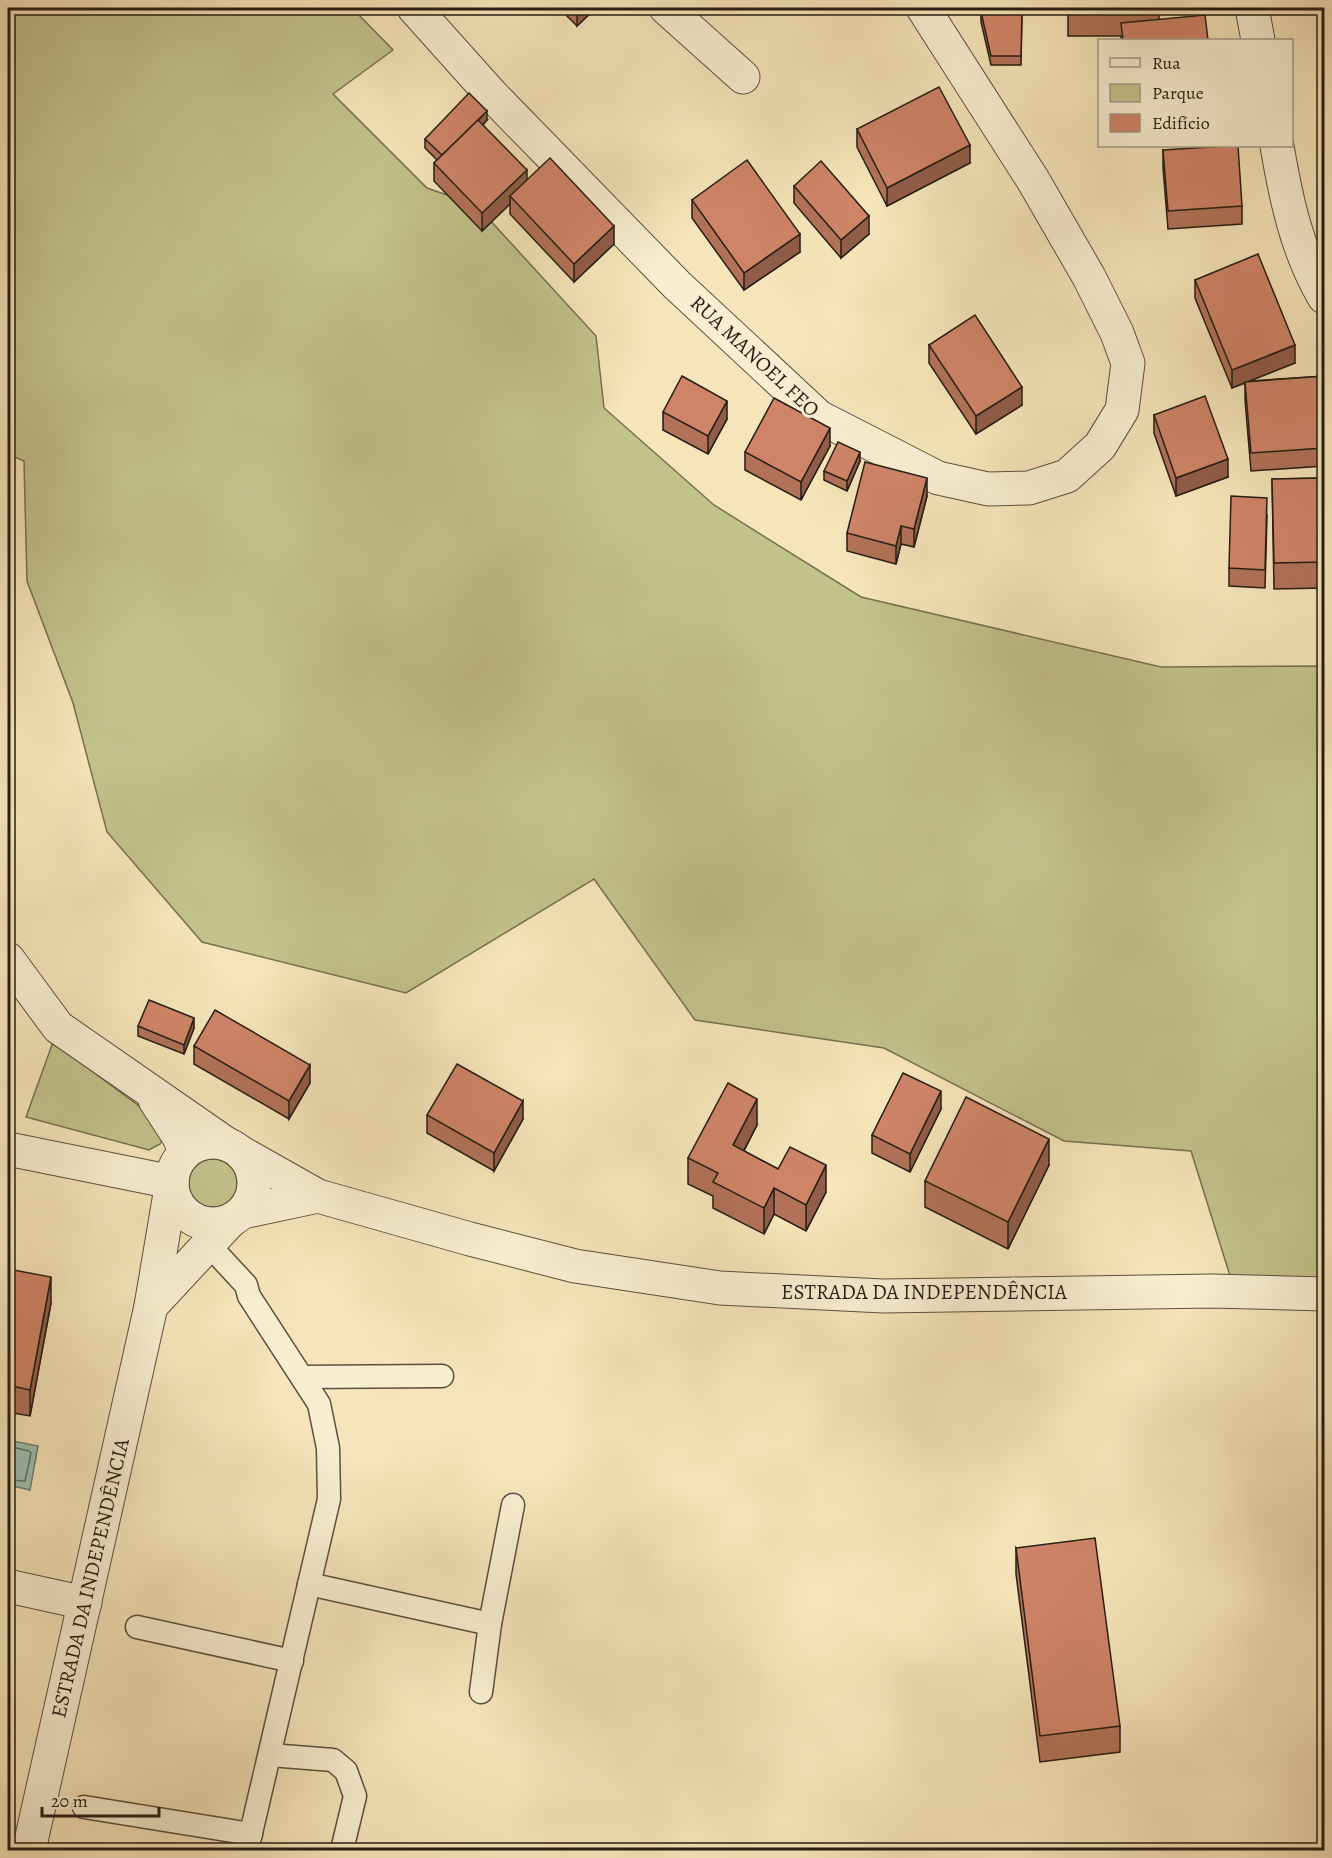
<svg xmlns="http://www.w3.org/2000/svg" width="1332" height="1858" font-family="Alegreya,serif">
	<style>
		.green { fill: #c3c28b; stroke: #747050; stroke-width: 1.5 }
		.water { fill: #9dbfaf; stroke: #6d7e71; stroke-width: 1.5 }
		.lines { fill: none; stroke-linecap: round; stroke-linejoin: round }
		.shore { stroke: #616e62; stroke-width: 1.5 }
		.service-casing { stroke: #594f3e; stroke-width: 25 }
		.minor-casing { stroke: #594f3e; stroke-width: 35 }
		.tertiary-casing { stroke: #594f3e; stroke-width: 35 }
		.service { stroke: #f9eed2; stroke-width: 22 }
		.minor { stroke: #f9eed2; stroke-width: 33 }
		.tertiary { stroke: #f9eed2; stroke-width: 33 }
		.wall { fill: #b27259; stroke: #251d14; stroke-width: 1.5 }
		.shaded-wall { fill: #915c49; stroke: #251d14; stroke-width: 1.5 }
		.building { fill: #cf8468; stroke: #251d14; stroke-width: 1.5 }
		.labels { text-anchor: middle; stroke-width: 6; stroke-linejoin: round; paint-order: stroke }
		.street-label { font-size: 21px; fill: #251d14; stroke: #f9eed2 }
	</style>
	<rect width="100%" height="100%" fill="#f6e5ba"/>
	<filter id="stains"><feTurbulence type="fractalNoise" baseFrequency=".00333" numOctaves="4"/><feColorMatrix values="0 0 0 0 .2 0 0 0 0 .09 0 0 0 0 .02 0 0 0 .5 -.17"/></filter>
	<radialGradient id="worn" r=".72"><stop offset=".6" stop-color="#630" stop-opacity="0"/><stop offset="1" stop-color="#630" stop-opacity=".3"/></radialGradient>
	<g class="green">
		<path d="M8 8H352L393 50 333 94 427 188 476 205 596 336 604 408 714 505 861 597 1161 667 1324 666V1285L1232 1282 1191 1151 1064 1141 884 1048 695 1020 594 879 406 993 202 942 107 832 73 703 27 581 24 461 8 454Z"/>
		<path d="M53 1042 159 1121 165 1134 160 1144 149 1150 26 1117Z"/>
		<circle cx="213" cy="1183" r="24"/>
	</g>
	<path class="water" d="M8 1440 38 1446 30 1490 8 1485Z"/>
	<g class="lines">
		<path class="shore" d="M8 1446 29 1451 31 1453 25 1481 8 1480"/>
		<g class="service-casing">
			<g id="service">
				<path d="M208 1244 246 1285 249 1296 319 1404 328 1448 329 1499 247 1850"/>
				<path d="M302 1377 442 1376"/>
				<path d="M309 1584 490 1624"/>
				<path d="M137 1627 292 1661"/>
				<path d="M481 1692 490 1624 513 1505"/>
				<path d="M270 1755 333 1760 346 1771 355 1796 342 1850"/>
				<path d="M84 1807 251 1834"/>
			</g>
		</g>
		<g class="minor-casing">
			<g id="minor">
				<path d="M414 8 492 95 677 285 819 417 938 478 988 489 1029 488 1067 476 1100 446 1122 410 1128 363 1117 333 1089 277 1033 180 923 8"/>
				<path d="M666 8 743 77"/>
				<path d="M1252 8 1258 40"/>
				<path d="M1277 146C1286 199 1297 251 1324 297"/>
				<path d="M8 959 58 1027 228 1145"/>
				<path d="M155 1100 179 1137 185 1152"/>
				<path d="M151 1306 231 1220"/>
				<path d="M8 1586 85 1603"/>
				<path d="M29 1850 151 1306 172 1182"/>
			</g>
		</g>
		<g class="tertiary-casing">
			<g id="tertiary">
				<circle cx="213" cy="1183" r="41"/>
				<path d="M8 1149 172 1182"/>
				<path d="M240 1152 318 1196 470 1239 575 1266 720 1288 883 1296 1212 1291 1324 1294"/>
				<path d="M243 1212 318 1196"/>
			</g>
		</g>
		<use href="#service" class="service"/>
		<use href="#minor" class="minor"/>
		<use href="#tertiary" class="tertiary"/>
	</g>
	<g class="wall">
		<path d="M559 8H596L577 26Z"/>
		<path d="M1068 8H1159V19L1208 40H1121V36H1068Z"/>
		<path d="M981 12H1022L1021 65H991L981 22Z"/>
		<path d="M487 120 483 125 527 180 614 244 574 282 510 214V204L482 231 434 181V163L437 160 425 148V139Z"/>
		<path d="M857 129 970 163 887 206 857 147Z"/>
		<path d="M1163 150 1242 206V224L1168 229 1163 168Z"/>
		<path d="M794 186 869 234 841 258 794 203Z"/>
		<path d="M692 200 800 252 744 290 692 218Z"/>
		<path d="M1195 280 1295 363 1249 381 1324 376V466L1251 471 1245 400V383L1232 388 1195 298Z"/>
		<path d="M929 345 1022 405 976 434 929 363Z"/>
		<path d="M663 412 727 419 708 454 663 430Z"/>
		<path d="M1154 415 1228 477 1176 496 1154 433Z"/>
		<path d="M830 446 801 500 745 470V452Z"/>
		<path d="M860 461 847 491 824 480V471Z"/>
		<path d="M1324 478V588L1274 589 1272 479Z"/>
		<path d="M927 496 914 547 901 544 896 564 847 551V533Z"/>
		<path d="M1267 516 1265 588 1229 586V568Z"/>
		<path d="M1323 618H1324V688H1322Z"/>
		<path d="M138 1026 194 1028 184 1054 138 1036Z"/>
		<path d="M194 1046 310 1083 289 1119 194 1064Z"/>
		<path d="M941 1109 910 1172 872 1153V1135Z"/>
		<path d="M427 1115 523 1119 494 1171 427 1133Z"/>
		<path d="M757 1125 744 1151 778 1169 826 1192 806 1231 774 1214 764 1234 713 1208V1196L688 1184V1158Z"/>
		<path d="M1049 1165 1008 1249 925 1207V1181Z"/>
		<path d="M8 1269 51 1303 30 1416 8 1412Z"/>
		<path d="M1016 1548 1120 1726V1752L1040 1762 1016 1574Z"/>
	</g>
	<g class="shaded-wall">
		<path d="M577 8H596L577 26Z"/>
		<path d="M487 111V120L444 166V157Z"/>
		<path d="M970 145V163L887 206V188Z"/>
		<path d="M527 170V188L510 196V204L482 231V213Z"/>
		<path d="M869 216V234L841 258V240Z"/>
		<path d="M614 226V244L574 282V264Z"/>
		<path d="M800 234V252L744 290V273Z"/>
		<path d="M1295 345V363L1232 388V370Z"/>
		<path d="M1022 387V405L976 434V416Z"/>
		<path d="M727 401V419L708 454V436Z"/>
		<path d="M830 428V446L801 500V482Z"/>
		<path d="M860 452V461L847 491V481Z"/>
		<path d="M1228 459V477L1176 496V478Z"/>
		<path d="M927 478V496L914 547V529Z"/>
		<path d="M901 526V544L896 564V546Z"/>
		<path d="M194 1018V1028L184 1054V1045Z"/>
		<path d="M310 1065V1083L289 1119V1101Z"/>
		<path d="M941 1091V1109L910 1172V1154Z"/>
		<path d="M757 1099V1125L733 1171V1145Z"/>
		<path d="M523 1101V1119L494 1171V1153Z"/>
		<path d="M1049 1139V1165L1008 1249V1222Z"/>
		<path d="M826 1165V1192L806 1231V1205Z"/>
		<path d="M774 1188V1214L764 1234V1208Z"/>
		<path d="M51 1277V1303L30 1416V1390Z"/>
	</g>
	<g class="building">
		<path d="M1068 8H1159V9L1068 10Z"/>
		<path d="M981 12H1022L1021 56H991Z"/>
		<path d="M1205 15 1208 40H1123L1121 23Z"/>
		<path d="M939 87 970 145 887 188 857 129Z"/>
		<path d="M469 93 487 111 442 155 425 139Z"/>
		<path d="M478 120 527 170 482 213 434 163Z"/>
		<path d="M1228 146H1238L1242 206 1168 211 1163 150Z"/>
		<path d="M550 158 614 226 574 264 510 196Z"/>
		<path d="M747 160 800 234 744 273 692 200Z"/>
		<path d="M821 161 869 216 841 240 794 186Z"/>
		<path d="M1258 254 1295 345 1232 370 1195 280Z"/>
		<path d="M975 315 1022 387 976 416 929 345Z"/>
		<path d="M682 376 727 401 708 436 663 412Z"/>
		<path d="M1324 376V448L1251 453 1245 382Z"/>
		<path d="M1205 396 1228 459 1176 478 1154 415Z"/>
		<path d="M774 398 830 428 801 482 745 452Z"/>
		<path d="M838 442 860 452 847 481 824 471Z"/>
		<path d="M865 462 927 478 914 529 901 526 896 546 847 533Z"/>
		<path d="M1324 478V562L1274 563 1272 479Z"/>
		<path d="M1231 496 1267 498 1265 570 1229 568Z"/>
		<path d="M1323 618H1324V670H1322Z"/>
		<path d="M149 1000 194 1018 184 1045 138 1026Z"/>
		<path d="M215 1010 310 1065 289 1101 194 1046Z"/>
		<path d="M457 1064 523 1101 494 1153 427 1115Z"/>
		<path d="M903 1073 941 1091 910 1154 872 1135Z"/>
		<path d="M728 1083 757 1099 733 1145 778 1169 790 1147 826 1165 806 1205 774 1188 764 1208 713 1182 718 1173 688 1158Z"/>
		<path d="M966 1097 1049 1139 1008 1222 925 1181Z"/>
		<path d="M8 1269 51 1277 30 1390 8 1385Z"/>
		<path d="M1095 1538 1120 1726 1040 1736 1016 1548Z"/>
	</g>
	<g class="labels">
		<g class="street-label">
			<text transform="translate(755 356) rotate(43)" y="7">RUA MANOEL FEO</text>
			<text x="924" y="1299">ESTRADA DA INDEPENDÊNCIA</text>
			<text transform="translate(90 1578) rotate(-77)" y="7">ESTRADA DA INDEPENDÊNCIA</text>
		</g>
	</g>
	<rect width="1332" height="1858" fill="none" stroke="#f6e5ba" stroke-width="30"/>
	<rect x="9" y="9" width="1314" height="1840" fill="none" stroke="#251d14" stroke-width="3"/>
	<rect x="15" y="15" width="1302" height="1828" fill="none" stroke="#251d14" stroke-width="1.5"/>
	<rect x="1098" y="39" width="195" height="108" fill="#f9eed2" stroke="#a49a86" stroke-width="1.5"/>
	<rect x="1110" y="58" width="30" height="9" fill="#f9eed2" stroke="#a49a86" stroke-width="1.5"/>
	<text x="1152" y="69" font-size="18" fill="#251d14">Rua</text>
	<rect x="1110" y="84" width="30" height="18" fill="#c3c28b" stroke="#a49a86" stroke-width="1.5"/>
	<text x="1152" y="99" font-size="18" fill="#251d14">Parque</text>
	<rect x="1110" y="114" width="30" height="18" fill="#cf8468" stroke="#a49a86" stroke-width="1.5"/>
	<text x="1152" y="129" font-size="18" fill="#251d14">Edifício</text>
	<path d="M42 1807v9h117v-9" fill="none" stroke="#251d14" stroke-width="3"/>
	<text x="51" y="1807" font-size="18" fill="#251d14" stroke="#f9eed2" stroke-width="4.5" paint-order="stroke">20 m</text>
	<rect width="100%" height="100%" filter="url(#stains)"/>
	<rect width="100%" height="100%" fill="url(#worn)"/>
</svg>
